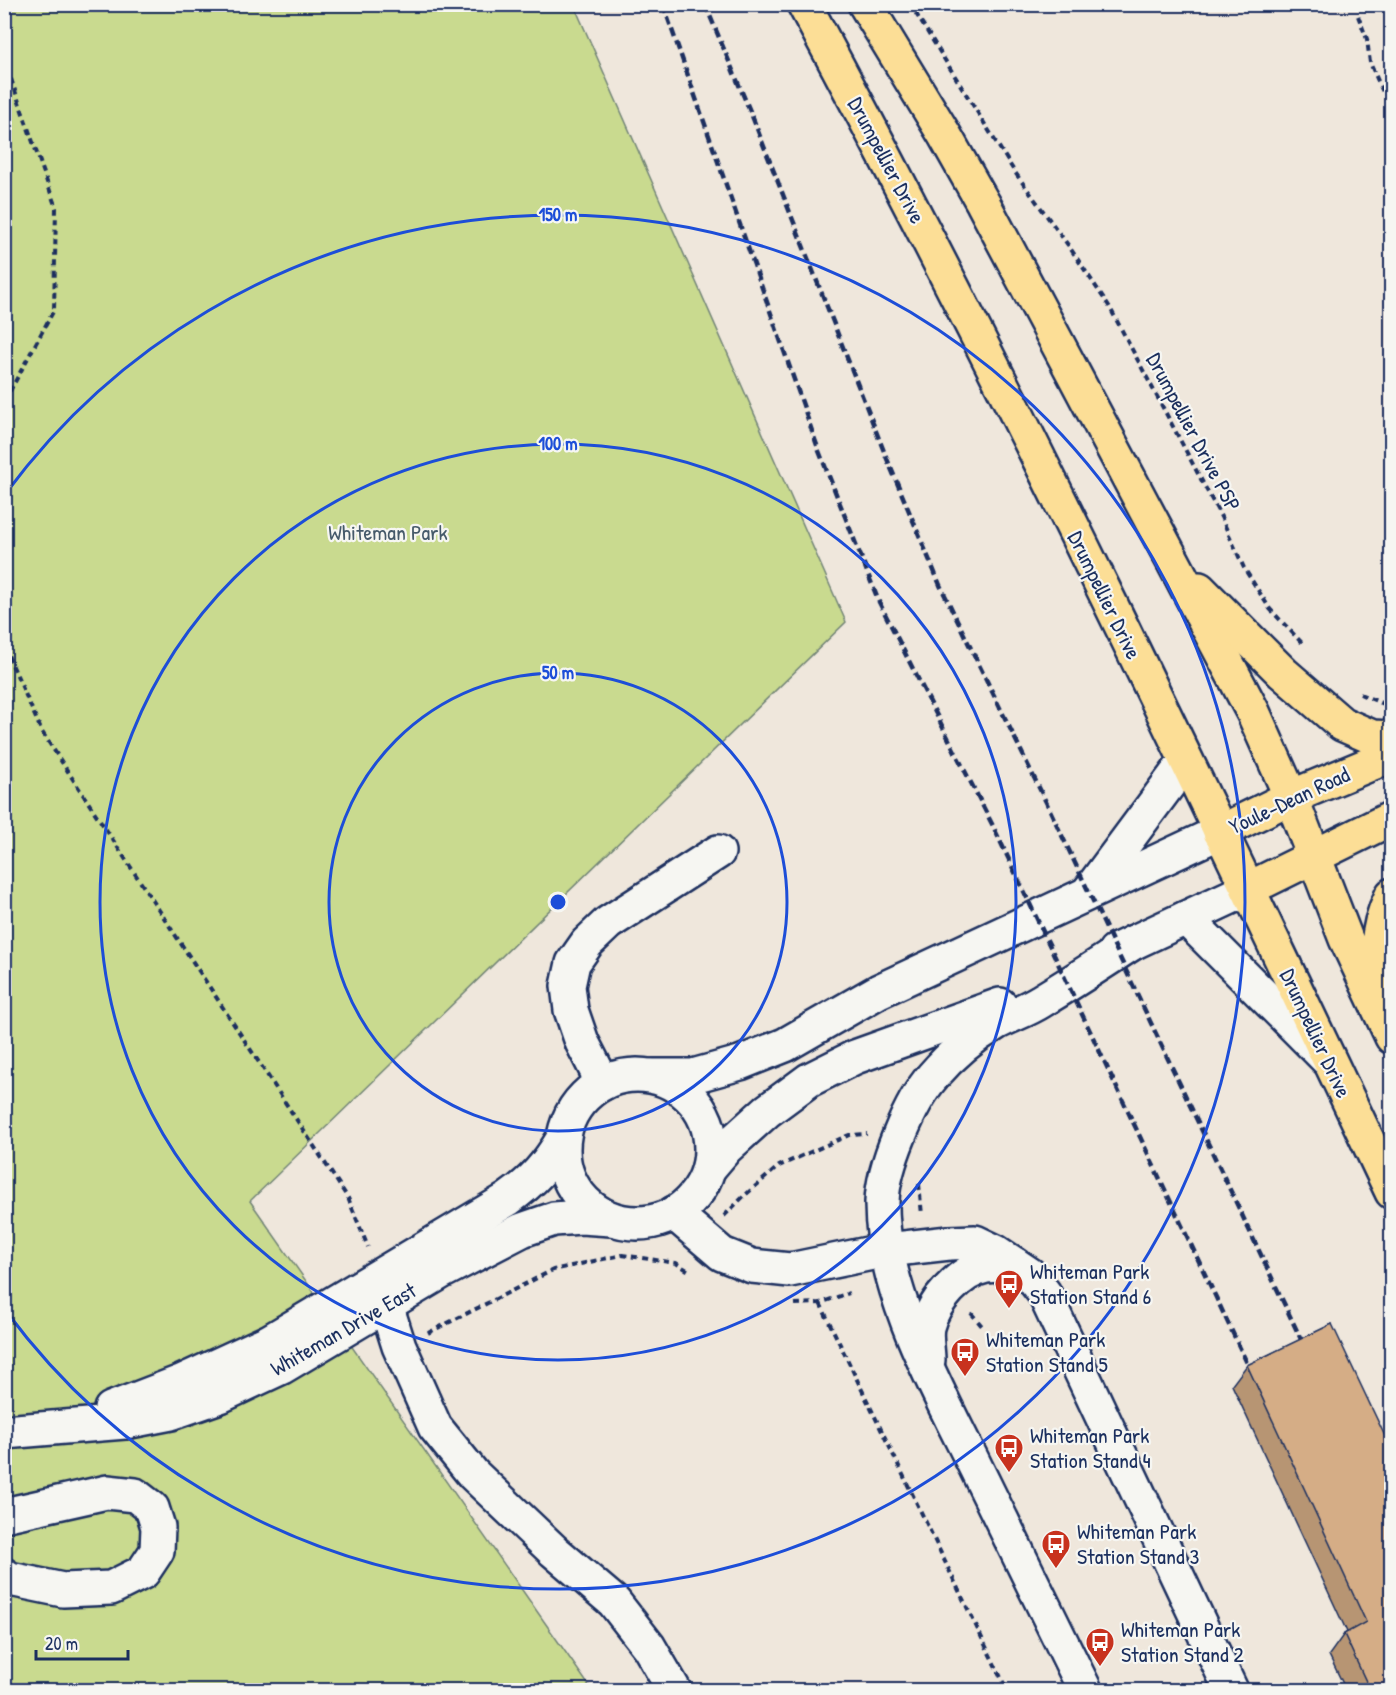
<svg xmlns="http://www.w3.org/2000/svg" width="1396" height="1695" font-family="'Patrick Hand',sans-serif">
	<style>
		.green { fill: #c9da8f; stroke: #728476; stroke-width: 1.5 }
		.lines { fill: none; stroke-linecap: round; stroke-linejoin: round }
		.minor-casing { stroke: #1b2f5e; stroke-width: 38 }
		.major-casing { stroke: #1b2f5e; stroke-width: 38 }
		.path { stroke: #1b2f5e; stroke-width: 4; stroke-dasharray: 6 4.5; stroke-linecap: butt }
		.minor { stroke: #f6f6f2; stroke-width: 33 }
		.major { stroke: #fcde96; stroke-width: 33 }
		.rail { stroke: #1b2f5e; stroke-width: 4.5; stroke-dasharray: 9 4.5; stroke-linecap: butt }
		.wall { fill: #b79573; stroke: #1b2f5e; stroke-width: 1.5 }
		.building { fill: #d5ad86; stroke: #1b2f5e; stroke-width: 1.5 }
		.ring { fill: none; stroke: #1d4ed8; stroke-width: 3 }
		.labels { text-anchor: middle; stroke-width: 4.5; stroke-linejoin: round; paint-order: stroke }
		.street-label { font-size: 22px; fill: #1b2f5e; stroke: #f6f6f2 }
		.park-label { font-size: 22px; fill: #465a6a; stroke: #f6f6f2 }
		.poi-label { font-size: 22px; fill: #1b2f5e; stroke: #f6f6f2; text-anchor: start }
		.centre { fill: #1d4ed8; stroke: #f6f6f2; stroke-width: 3 }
		.ring-label { font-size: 18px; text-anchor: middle; font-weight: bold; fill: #1d4ed8; stroke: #f6f6f2; stroke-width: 4.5; stroke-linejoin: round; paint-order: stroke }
	</style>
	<rect width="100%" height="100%" fill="#efe7dc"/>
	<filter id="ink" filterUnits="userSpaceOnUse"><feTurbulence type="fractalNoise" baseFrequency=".0167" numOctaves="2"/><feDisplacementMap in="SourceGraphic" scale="12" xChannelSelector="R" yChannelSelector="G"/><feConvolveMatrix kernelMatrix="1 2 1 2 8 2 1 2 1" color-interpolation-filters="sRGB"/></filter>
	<g filter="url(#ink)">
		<path class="green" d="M5 5H574L846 622 250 1201 592 1690H5Z"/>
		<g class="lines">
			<g class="minor-casing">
				<g id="minor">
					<path d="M1090 890 1186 761"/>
					<path d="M1186 918 1327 1059"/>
					<path d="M1115 951 1248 889"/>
					<circle cx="637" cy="1149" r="74"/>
					<path d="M653 1076H693L740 1063 785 1045 879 991 1220 832"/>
					<path d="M603 1083 582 1042 571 1010 568 986 573 963 587 943 608 923 718 852"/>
					<path d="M709 1168 726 1148 767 1111 809 1080 855 1057 1000 1005"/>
					<path d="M674 1213 722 1254 752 1266 790 1270 887 1250 949 1243 975 1242 996 1252 1029 1274 1044 1293 1231 1690"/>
					<path d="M376 1287 386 1305 399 1346 435 1427 473 1474 554 1551 614 1602 649 1647 674 1690"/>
					<path d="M928 1360C928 1350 925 1337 927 1327 933 1302 960 1271 986 1266 995 1265 1005 1265 1014 1264"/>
					<path d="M111 1409 181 1382 270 1341 508 1199C533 1181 547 1166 563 1139"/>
					<path d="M4 1432 125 1422 171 1413 220 1396 282 1367 441 1272 522 1230 554 1219 581 1217 611 1219"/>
					<path d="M4 1515 107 1492 135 1495 152 1508 158 1527 157 1551 143 1572 111 1588 63 1590 10 1579 4 1575"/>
					<path d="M1085 1690C1049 1616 1012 1542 976 1468 938 1391 881 1289 882 1202 883 1167 910 1102 933 1076 951 1055 972 1037 996 1023 1011 1015 1027 1010 1041 1001 1073 982 1103 962 1134 942"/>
				</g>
			</g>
			<g class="major-casing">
				<g id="major">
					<path d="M804 4C1014 393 1203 793 1392 1192"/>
					<path d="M865 4 944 134 983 203 1253 712 1291 797 1346 939 1392 1037"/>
					<path d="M1199 589 1283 673 1342 724 1372 737 1392 738"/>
					<path d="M1220 832 1291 797 1392 755"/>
					<path d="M1248 889 1392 818"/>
					<path d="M1385 998C1377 957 1373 934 1392 895"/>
				</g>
			</g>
			<g class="path">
				<path d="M910 4 1014 171 1068 245 1109 306 1221 517 1244 568 1270 609 1302 643"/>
				<path d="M1358 16 1367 39 1370 63 1382 90 1392 104"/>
				<path d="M4 59 56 208 54 310 4 402"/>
				<path d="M4 646 42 732 348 1198 368 1247"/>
				<path d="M1360 694 1384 704"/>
				<path d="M919 1184 922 1215"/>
				<path d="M724 1216 744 1196 779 1166 849 1135 867 1134"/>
				<path d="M820 1303 1007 1690"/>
				<path d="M795 1304 820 1303 849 1293"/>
				<path d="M971 1313 982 1326"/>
				<path d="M428 1333 553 1270 622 1255 676 1263 689 1271"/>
			</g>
			<use href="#minor" class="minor"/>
			<use href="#major" class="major"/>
			<g class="rail">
				<path d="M663 4 819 451 879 602 994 828 1255 1380"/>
				<path d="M705 4 752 116 885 454 940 585 1047 804 1308 1354"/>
			</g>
		</g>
		<path class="wall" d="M1332 1324 1392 1690H1346L1329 1655 1344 1634 1347 1632 1232 1385 1247 1365Z"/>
		<path class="building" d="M1332 1324 1392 1451V1690H1370L1344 1634 1366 1622 1247 1365Z"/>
	</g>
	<g class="ring">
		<circle cx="558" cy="902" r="229"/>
		<circle cx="558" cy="902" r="458"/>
		<path d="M6 493A687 687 0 1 1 6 1311"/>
	</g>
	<defs>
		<g id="bus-pin" transform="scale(1.5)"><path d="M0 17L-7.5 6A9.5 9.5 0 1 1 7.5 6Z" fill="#c8321e" stroke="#f6f6f2"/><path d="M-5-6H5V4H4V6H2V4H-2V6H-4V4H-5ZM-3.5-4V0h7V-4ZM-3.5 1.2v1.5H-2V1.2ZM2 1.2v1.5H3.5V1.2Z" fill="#fff"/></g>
	</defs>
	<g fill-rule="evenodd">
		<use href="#bus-pin" x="1009" y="1284"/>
		<use href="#bus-pin" x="965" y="1352"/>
		<use href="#bus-pin" x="1009" y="1448"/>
		<use href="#bus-pin" x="1056" y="1544"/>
		<use href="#bus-pin" x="1100" y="1642"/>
	</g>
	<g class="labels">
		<g class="street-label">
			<text transform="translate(887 160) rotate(62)" y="8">Drumpellier Drive</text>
			<text transform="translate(1194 432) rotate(62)" y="8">Drumpellier Drive PSP</text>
			<text transform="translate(1105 595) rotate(64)" y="8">Drumpellier Drive</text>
			<text transform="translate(1289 800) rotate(-25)" y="8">Youle-Dean Road</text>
			<text transform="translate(1316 1033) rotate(65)" y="8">Drumpellier Drive</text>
			<text transform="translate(343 1329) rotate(-30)" y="8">Whiteman Drive East</text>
		</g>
		<g class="park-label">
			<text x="388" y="540">Whiteman Park</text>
		</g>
		<g class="poi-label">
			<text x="1030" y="1279">Whiteman Park<tspan x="1030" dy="25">Station Stand 6</tspan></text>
			<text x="986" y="1347">Whiteman Park<tspan x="986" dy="25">Station Stand 5</tspan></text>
			<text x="1030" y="1443">Whiteman Park<tspan x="1030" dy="25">Station Stand 4</tspan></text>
			<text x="1077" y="1539">Whiteman Park<tspan x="1077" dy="25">Station Stand 3</tspan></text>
			<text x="1121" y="1637">Whiteman Park<tspan x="1121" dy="25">Station Stand 2</tspan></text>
		</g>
	</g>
	<circle cx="558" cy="902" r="9" class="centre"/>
	<g class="ring-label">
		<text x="558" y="221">150 m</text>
		<text x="558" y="450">100 m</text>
		<text x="558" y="679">50 m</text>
	</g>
	<rect width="1396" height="1695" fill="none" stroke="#f6f6f2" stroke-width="24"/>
	<rect x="12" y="12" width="1372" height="1671" fill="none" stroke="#1b2f5e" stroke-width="2" filter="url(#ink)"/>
	<path d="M36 1650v9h92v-9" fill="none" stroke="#1b2f5e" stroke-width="3"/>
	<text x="45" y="1650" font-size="18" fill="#1b2f5e" stroke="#f6f6f2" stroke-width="4.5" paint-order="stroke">20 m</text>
</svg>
